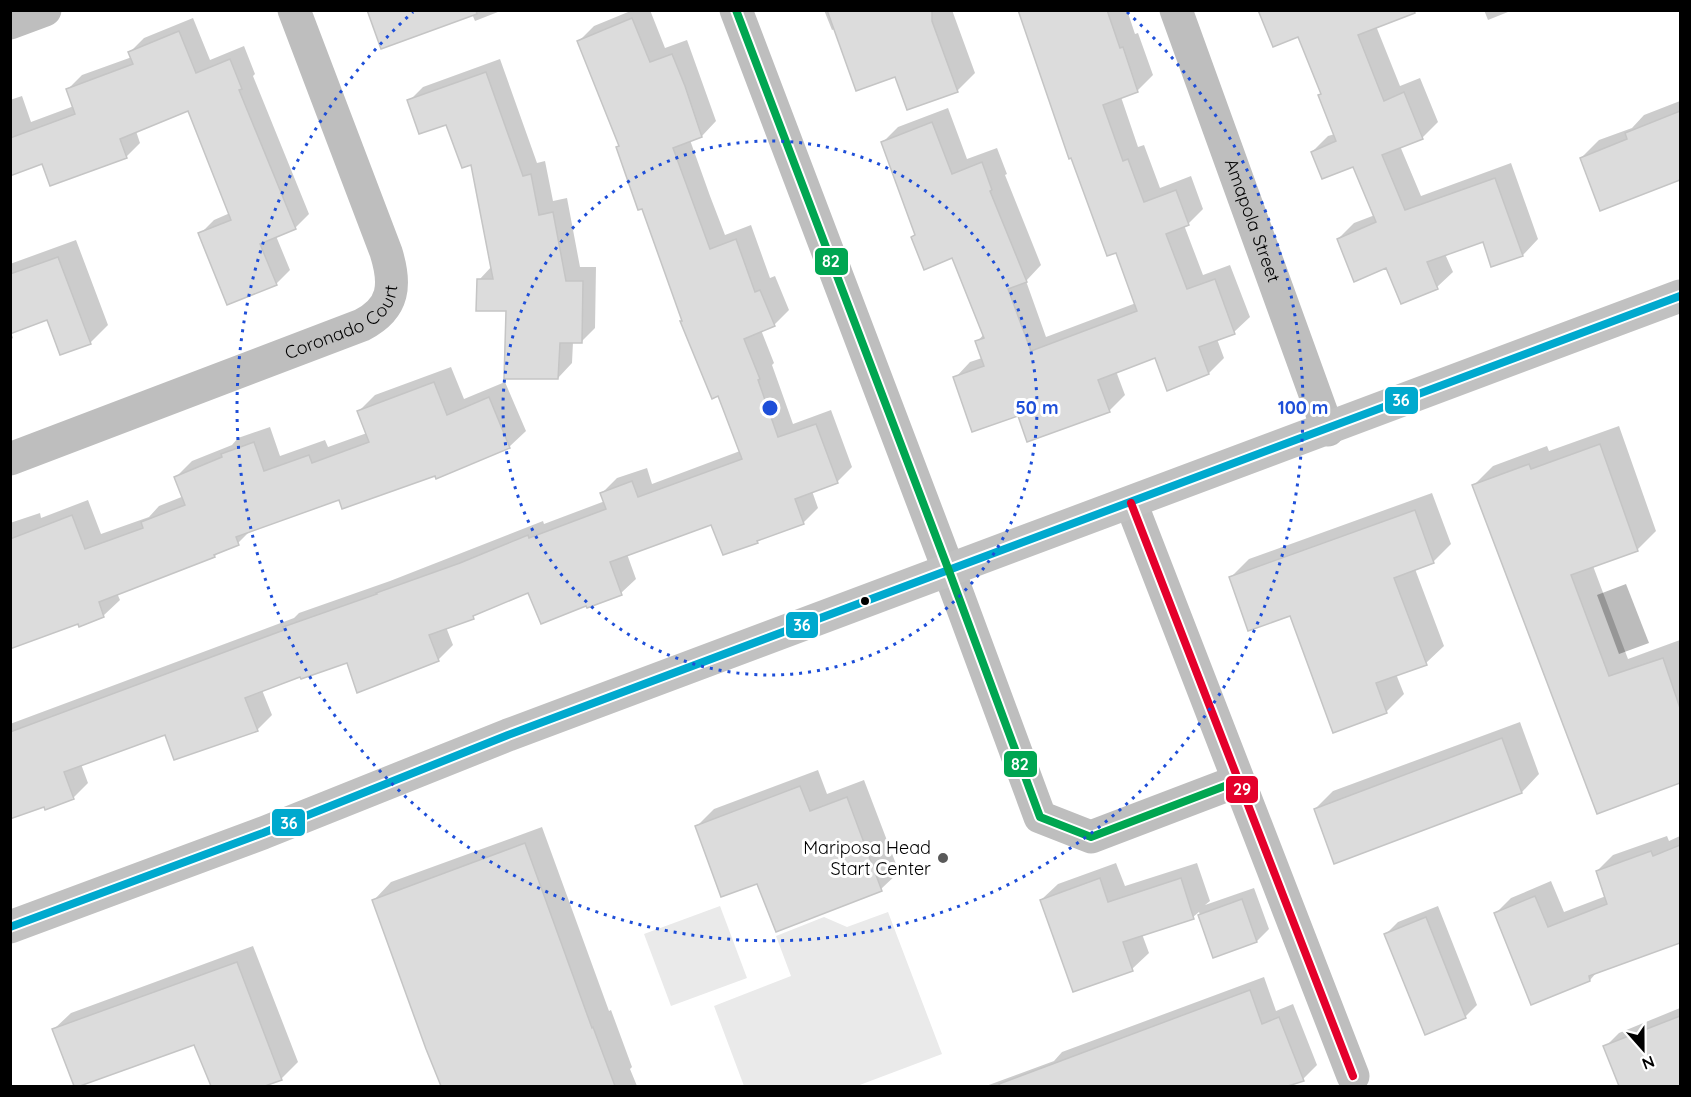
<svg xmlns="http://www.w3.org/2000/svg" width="1691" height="1097" font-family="Quicksand,sans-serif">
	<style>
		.green { fill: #eaeaea }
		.water { fill: #bcbcbc }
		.shadow { fill: #0003 }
		.building { fill: #dcdcdc; stroke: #c5c5c5; stroke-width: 1.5 }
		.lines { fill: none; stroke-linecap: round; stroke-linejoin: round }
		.minor { stroke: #bebebe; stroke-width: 33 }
		.secondary { stroke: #c1c1c1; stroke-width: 33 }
		.bus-1-casing { stroke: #fff; stroke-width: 12 }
		.bus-2-casing { stroke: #fff; stroke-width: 12 }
		.bus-3-casing { stroke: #fff; stroke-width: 12 }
		.bus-1 { stroke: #00a9ce; stroke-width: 8 }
		.bus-2 { stroke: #00a651; stroke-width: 8 }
		.bus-3 { stroke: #e4002b; stroke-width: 8 }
		.ring { fill: none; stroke: #1d4ed8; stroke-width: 3; stroke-dasharray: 3 6 }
		.bus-dot { fill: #000; stroke: #fff; stroke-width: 2 }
		.poi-dot { fill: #595959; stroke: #fff; stroke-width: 2 }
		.labels { text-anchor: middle; stroke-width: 6; stroke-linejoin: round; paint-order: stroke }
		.street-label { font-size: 18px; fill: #000; stroke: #fff }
		.poi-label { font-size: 18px; fill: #000; stroke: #fff; text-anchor: end }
		.centre { fill: #1d4ed8; stroke: #fff; stroke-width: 3 }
		.ring-label { font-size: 18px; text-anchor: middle; font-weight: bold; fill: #1d4ed8; stroke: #fff; stroke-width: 6; stroke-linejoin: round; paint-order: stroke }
		.line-badge { stroke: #fff; stroke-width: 2 }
		.badge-label { font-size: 16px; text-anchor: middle; font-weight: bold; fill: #fff }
	</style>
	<rect width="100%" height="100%" fill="#fff"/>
	<g class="green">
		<path d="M720 906 747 978 671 1006 644 934Z"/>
		<path d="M888 912 942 1054 857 1086H744L714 1006 791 976 776 936 824 917 847 927Z"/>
	</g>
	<path class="water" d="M1626 584 1649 643 1619 654 1597 595Z"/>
	<g class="shadow">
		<path d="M369 10H503L475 21 472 14Z"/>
		<path d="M633 10H650L665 48 687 40 716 121 702 136 690 140 710 196 725 235 751 225 770 278 775 276 789 310 774 325 761 330 774 363 772 365 793 424 831 410 852 467 837 482 812 491 818 508 803 523H712L627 554 636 579 621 593 588 606 529 591 479 612 473 617 446 627 453 645 438 660 348 661 262 690 272 715 257 730 166 733 81 764 88 783 74 797 45 808 44 805 10 817V724L294 618 299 613 390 581 543 521 544 524 605 501 602 493 617 478 647 468 652 484 740 451 719 394 683 321 620 145 579 41 594 26Z"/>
		<path d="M824 10H952L975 73 957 91 896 75 835 29 832 30Z"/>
		<path d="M1020 10H1127L1135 34 1138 33 1153 75 1138 90 1121 97 1138 147 1144 145 1160 188 1191 176 1203 209 1188 224 1184 225 1203 275 1230 265 1250 317 1234 332 1217 339 1224 358 1209 373 1156 356 1116 371 1125 395 1109 411 1019 414 955 378 970 362 982 358 977 342 984 334 952 257 913 237 917 233 883 142 898 127 948 108 967 159 997 148 1007 174 1005 175 1041 265 1026 281 1046 337 1136 303Z"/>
		<path d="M1260 10 1376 26 1400 86 1420 78 1438 122 1422 138 1400 146 1421 196 1511 163 1538 239 1523 255 1492 266 1484 240 1445 254 1453 272 1437 287 1387 267 1338 239 1354 223 1375 215 1354 165 1312 152 1328 136 1335 134 1322 93 1299 35Z"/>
		<path d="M1484 10H1513L1488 20Z"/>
		<path d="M193 18 210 60 244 46 255 74 253 76 309 214 295 228 276 236 290 270 276 284 200 234 214 220 230 213 189 109 136 131 140 143 126 157 43 162 10 174V100L22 96 31 122 74 106 68 89 82 75 132 57 130 52 144 38Z"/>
		<path d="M500 59 537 163 545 161 553 201 567 198 580 267H596L595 328 581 342H573L572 363 558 378 507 310 479 280 492 266 472 163 447 123 409 101 423 87Z"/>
		<path d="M1680 101V178L1601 209 1581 158 1599 140 1632 128 1644 115Z"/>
		<path d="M76 240 108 325 90 343 48 319 11 332 13 338 10 340V264Z"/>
		<path d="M451 367 464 399 505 382 526 431 509 447 435 474 340 498 252 529 238 543 219 551 215 556 117 593 120 600 103 616 79 622 10 632V523L40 513 41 518 88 500 101 534 149 517 159 506 184 496 176 477 192 461 232 445 238 438 270 427 280 456 325 440 328 447 367 433 359 411 375 395Z"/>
		<path d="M1619 426 1656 531 1637 550 1593 566 1628 659 1680 640V782L1598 812 1474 485 1493 466 1547 446 1549 451Z"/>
		<path d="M1432 493 1451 544 1433 562 1415 569 1444 646 1426 663 1396 674 1404 694 1386 712 1291 614 1231 577 1249 559Z"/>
		<path d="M1520 722 1539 774 1522 792 1335 862 1315 809 1333 791Z"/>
		<path d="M818 770 827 794 864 780 899 872 881 889 758 882 696 827 714 809Z"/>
		<path d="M542 827 609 1011 611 1010 632 1067 630 1069 637 1086H443L374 900 391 882Z"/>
		<path d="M1667 836 1669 841 1680 836V941L1597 972 1590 980 1495 914 1511 898 1551 881 1564 912 1606 896 1597 871 1613 855Z"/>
		<path d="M1116 863 1125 886 1197 863 1210 901 1205 905 1254 888 1269 929 1257 941 1214 956 1199 912 1193 917 1142 934 1149 953 1132 969 1041 900 1058 884Z"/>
		<path d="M1438 906 1477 1005 1465 1017 1386 934 1398 922Z"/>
		<path d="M253 946 298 1062 281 1079 261 1086H213L195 1043 75 1086 54 1029 71 1013Z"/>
		<path d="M1264 977 1276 1011 1293 1004 1317 1065 1303 1079 1284 1086H986L1054 1061 1062 1052Z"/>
		<path d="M1680 1008V1086H1621L1605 1047 1619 1033Z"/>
	</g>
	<g class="building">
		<path d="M367 10H476L477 14 381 49Z"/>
		<path d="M827 10H932V21L958 92 907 110 895 77 856 91Z"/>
		<path d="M1018 10H1107L1120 48 1123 47 1138 92 1103 105 1123 161 1128 159 1144 202 1176 190 1189 225 1166 234 1187 289 1215 279 1235 334 1199 347 1209 374 1167 391 1155 358 1098 380 1110 412 1027 442 1018 416 972 432 953 377 984 366 975 341 984 338 952 258 924 270 911 237 915 235 881 142 932 122 952 174 982 162 992 190 990 191 1027 282 1008 289 1031 351 1137 311 1116 253 1107 256 1071 158 1069 159Z"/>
		<path d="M1258 10H1414L1415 13 1358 35 1384 101 1404 92 1423 139 1382 155 1405 210 1495 178 1523 256 1491 267 1483 242 1427 262 1438 289 1401 304 1386 268 1354 282 1337 239 1376 222 1353 167 1322 179 1311 152 1336 141 1318 95 1321 94 1298 37 1273 47Z"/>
		<path d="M632 18 650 62 672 54 685 86 702 137 673 148 710 249 736 239 755 292 760 290 775 326 744 339 760 379 758 380 778 437 816 424 838 483 795 499 804 524 757 541 758 543 723 555 711 525 610 562 622 595 587 608 586 606 541 624 528 593 473 616 474 619 429 635 439 661 357 693 347 663 301 679 300 677 245 698 258 731 174 760 165 735 64 772 74 799 45 810 44 807 10 819V732L284 630 283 627 377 594 376 593 460 563 528 535 529 538 606 509 600 493 632 481 638 497 742 459 718 396 712 399 680 321H682L642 209 638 210 616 147 619 146 577 41Z"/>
		<path d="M179 31 196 73 230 59 242 89 239 90 296 229 260 244 277 285 227 305 198 233 231 220 188 111 120 139 127 158 50 186 42 164 10 176V138L75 114 66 89 133 64 128 52Z"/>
		<path d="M486 72 523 176 531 174 539 215 553 212 566 281H583L582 343H560L558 379H504L506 311H476L477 279H493L471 165 462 168 446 125 419 134 407 100Z"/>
		<path d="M1680 111V180L1600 211 1580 158 1627 139 1625 133Z"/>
		<path d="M58 257 91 344 60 355 47 320 10 334V274Z"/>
		<path d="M434 382 447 415 489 397 510 448 436 479 435 476 342 509 339 500 236 537 239 545 214 555 215 557 99 602 104 617 79 627 78 624 10 649V539L72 515 85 549 143 528 141 522 185 505 174 477 222 457 221 454 254 442 264 471 309 455 312 463 369 442 357 411Z"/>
		<path d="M1600 444 1638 551 1571 575 1609 676 1663 658 1680 708V783L1597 814 1472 485 1529 464 1531 469Z"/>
		<path d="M1415 510 1434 563 1394 578 1427 665 1376 683 1387 713 1333 733 1290 616 1248 631 1229 577Z"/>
		<path d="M1502 738 1522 793 1334 864 1314 809Z"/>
		<path d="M800 786 810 811 847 797 882 891 776 932 757 884 721 897 695 826Z"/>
		<path d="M525 843 592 1028 593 1027 615 1086H441L426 1049 372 900Z"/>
		<path d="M1680 845V943L1589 976 1590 981 1531 1005 1494 913 1535 896 1548 927 1607 904 1596 871 1651 851 1653 856Z"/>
		<path d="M1100 878 1108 902 1181 878 1194 919 1123 942 1133 971 1073 992 1040 900Z"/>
		<path d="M1242 899 1257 942 1213 958 1198 915Z"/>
		<path d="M1426 917 1466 1018 1425 1035 1384 934Z"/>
		<path d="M237 962 282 1080 265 1086H211L194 1045 80 1086H74L52 1029Z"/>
		<path d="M1250 990 1262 1024 1279 1017 1304 1081 1288 1086H1000L999 1084Z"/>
		<path d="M1680 1016V1086H1619L1603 1046Z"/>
	</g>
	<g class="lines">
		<g class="minor">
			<path d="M736 10 949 571 1040 817 1091 837 1238 781"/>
			<path id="s1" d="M1176 10 1328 430"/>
			<path d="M10 23 45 10"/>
			<path id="s2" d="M10 459 362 325C395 308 396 284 386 252L294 10"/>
			<path d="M1131 503 1353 1076"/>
		</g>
		<path class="secondary" d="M10 927 263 833 508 735 1680 296"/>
		<g class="bus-1-casing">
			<path id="bus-1" d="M10 927 263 833 508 735 1680 296"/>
		</g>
		<g class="bus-2-casing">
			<path id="bus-2" d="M736 10 949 571 1040 817 1091 837 1238 781"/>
		</g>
		<g class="bus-3-casing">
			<path id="bus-3" d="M1131 503 1353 1076"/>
		</g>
		<use href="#bus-1" class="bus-1"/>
		<use href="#bus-2" class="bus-2"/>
		<use href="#bus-3" class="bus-3"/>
	</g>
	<g class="ring">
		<circle cx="770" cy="408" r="267"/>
		<path d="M1127 12A533 533 0 1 1 413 12"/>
	</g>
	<circle class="bus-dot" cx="865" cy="601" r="5"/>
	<circle class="poi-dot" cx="943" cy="858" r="6"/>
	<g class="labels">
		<g class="street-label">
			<text dy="6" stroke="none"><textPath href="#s1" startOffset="224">Amapola Street</textPath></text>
			<text dy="6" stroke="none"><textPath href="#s2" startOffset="362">Coronado Court</textPath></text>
		</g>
		<g class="poi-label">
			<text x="931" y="854">Mariposa Head<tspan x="931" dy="21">Start Center</tspan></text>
		</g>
	</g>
	<circle cx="770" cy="408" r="9" class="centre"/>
	<g class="ring-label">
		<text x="1037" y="414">50 m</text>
		<text x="1303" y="414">100 m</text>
	</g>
	<g class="line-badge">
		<rect x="814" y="247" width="35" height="29" rx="6" fill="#00a651"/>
		<rect x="1384" y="386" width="35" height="29" rx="6" fill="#00a9ce"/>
		<rect x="785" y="611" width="34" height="28" rx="6" fill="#00a9ce"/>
		<rect x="1003" y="750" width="35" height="28" rx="6" fill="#00a651"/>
		<rect x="1225" y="775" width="34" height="29" rx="6" fill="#e4002b"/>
		<rect x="271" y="808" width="35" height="29" rx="6" fill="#00a9ce"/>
	</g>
	<g class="badge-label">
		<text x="831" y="267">82</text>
		<text x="1401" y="406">36</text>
		<text x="802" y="631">36</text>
		<text x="1020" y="770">82</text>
		<text x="1242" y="795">29</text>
		<text x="289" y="829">36</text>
	</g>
	<rect width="1691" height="1097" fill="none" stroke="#000000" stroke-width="24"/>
	<g transform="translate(1643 1049) rotate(159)" stroke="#ffffff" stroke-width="4.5" paint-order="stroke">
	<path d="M0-4.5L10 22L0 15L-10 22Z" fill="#000000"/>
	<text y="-9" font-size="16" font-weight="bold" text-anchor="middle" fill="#000000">N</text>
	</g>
</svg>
